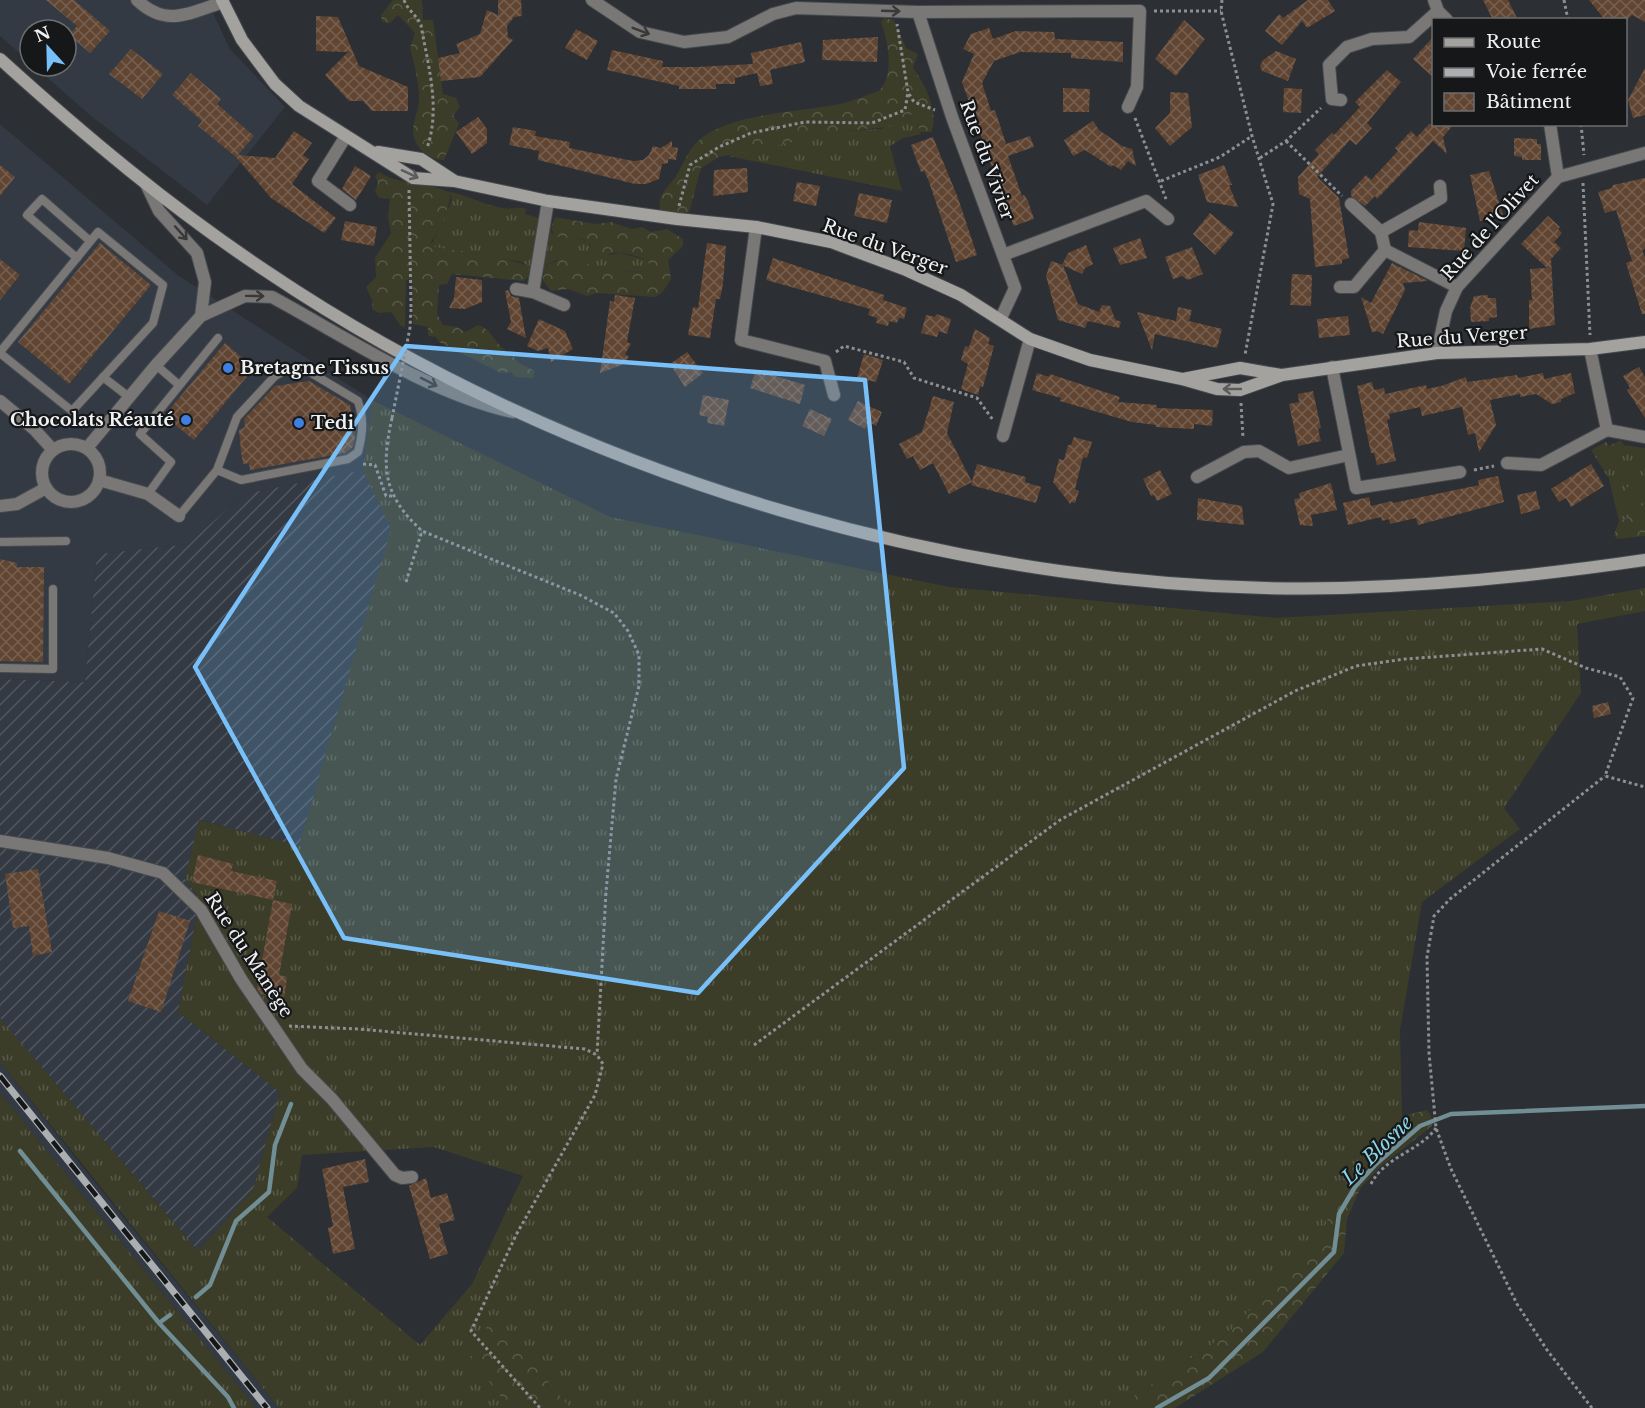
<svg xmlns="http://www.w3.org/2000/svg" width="1645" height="1408" font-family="'Libre Baskerville',serif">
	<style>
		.built { fill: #333a43 }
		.industrial { fill: url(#industrial-furrows) }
		.grass { fill: url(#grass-tufts); fill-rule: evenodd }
		.forest { fill: url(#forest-crowns) }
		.green { fill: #3b3d29 }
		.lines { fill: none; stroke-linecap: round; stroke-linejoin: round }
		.stream { stroke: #708e94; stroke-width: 4.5 }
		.building { fill: url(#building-cross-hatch) }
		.lane-casing { stroke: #474a4e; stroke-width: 10 }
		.street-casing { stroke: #474a4e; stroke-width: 14 }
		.secondary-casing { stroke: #474a4e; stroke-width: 14 }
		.path { stroke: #8d8f92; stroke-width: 3; stroke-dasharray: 3 3; stroke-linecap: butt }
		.lane { stroke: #7a7876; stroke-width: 8 }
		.street { stroke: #7a7876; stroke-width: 12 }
		.secondary { stroke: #a4a29f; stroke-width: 12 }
		.rail-casing { stroke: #acafb1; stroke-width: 7 }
		.rail { stroke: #161719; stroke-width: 4.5; stroke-dasharray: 14; stroke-linecap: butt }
		.path-bridge { stroke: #8d8f92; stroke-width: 3; stroke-dasharray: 3 3; stroke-linecap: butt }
		.oneway { stroke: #39393a }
		.oneway2 { stroke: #5d5c5c }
		.marked { fill: #79bff8; fill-opacity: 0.2; stroke: #79bff8; stroke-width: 4.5; stroke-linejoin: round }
		.shop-dot { fill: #3f7fe0; stroke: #161719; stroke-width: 2 }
		.labels { text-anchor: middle; stroke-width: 4.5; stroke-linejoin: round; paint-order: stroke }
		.street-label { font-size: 18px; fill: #eff1f3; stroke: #161719 }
		.poi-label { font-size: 18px; font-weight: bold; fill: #eff1f3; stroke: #161719; text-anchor: start }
		.water-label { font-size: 20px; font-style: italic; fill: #89d4e5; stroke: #161719 }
	</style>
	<defs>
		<pattern id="industrial-furrows" width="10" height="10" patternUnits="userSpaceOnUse" patternTransform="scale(1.5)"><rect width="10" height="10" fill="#333a43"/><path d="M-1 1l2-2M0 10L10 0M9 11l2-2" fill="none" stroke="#51575f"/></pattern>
		<pattern id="grass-tufts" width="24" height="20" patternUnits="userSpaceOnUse" patternTransform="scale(1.5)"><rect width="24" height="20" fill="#3b3d29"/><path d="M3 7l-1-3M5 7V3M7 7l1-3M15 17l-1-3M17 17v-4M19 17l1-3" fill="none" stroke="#585a48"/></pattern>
		<pattern id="forest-crowns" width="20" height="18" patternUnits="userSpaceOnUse" patternTransform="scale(1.5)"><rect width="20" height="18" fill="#3b3d29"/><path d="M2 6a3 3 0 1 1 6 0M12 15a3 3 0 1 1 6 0" fill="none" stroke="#585a48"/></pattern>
		<pattern id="building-cross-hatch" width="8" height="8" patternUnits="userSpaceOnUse" patternTransform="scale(1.5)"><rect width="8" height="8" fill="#604532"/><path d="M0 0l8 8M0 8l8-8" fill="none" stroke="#776050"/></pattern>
	</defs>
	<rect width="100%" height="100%" fill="#2c2f33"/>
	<g class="built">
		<path d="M0 0H207L230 49 285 107 207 205 91 116 34 66H66V30H30V62L0 36Z"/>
		<path d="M0 124 179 276 372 400 363 470 244 494 188 544 97 554 85 682 0 679Z"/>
		<path d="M0 1062 81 1165 279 1408H256L52 1157 0 1093Z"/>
	</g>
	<path class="industrial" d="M363 470 392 529 299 846 200 820 185 879 200 899 178 1012 280 1092 253 1190 198 1251 0 1018V679L85 682 97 554 188 544 244 494Z"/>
	<g class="grass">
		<path d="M915 113 918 118 919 132 922 134 903 138 890 146 902 191 728 156 753 148 848 131 881 129Z"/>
		<path d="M447 191C467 195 482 204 502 208 511 210 517 206 526 209L525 214 539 218 532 268 522 262 443 250 431 246 452 200 450 193Z"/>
		<path d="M551 227V233L558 238 573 236 588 242 591 248 609 255 619 253 647 260 651 266 645 271 619 272 556 260 544 266Z"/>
		<path d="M372 400 610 517 949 587 1277 618 1571 601 1645 588V611L1577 624 1581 693 1504 808 1520 829 1422 902 1400 1030 1402 1116 1343 1178 1321 1237 1226 1335 1116 1408H570L493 1315 472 1359 510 1408H279L0 1062V1018L198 1251 253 1190 280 1092 178 1012 200 899 185 879 199 820 299 846 391 529 363 470ZM434 1147 523 1176 472 1284 420 1345 267 1217 297 1188 302 1155Z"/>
		<path d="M1621 440 1624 445 1645 448V511L1619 521 1609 479 1591 450 1606 442 1609 446Z"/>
		<path d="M0 1093 256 1408H0Z"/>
	</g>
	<g class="forest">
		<path d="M393 0H422L423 20H433L443 94 456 98 460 107 453 115 459 124 444 160C429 160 413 147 413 131 413 120 419 110 419 98 419 81 414 64 410 48L415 33 398 15 390 23 382 22 381 15Z"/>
		<path d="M884 18 894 20 906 48 918 54 913 68C924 82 940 114 931 132H919L918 118 914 113 889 127 848 131 719 157 701 168C698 178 690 213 687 217L661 212C655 196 668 188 676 176 683 165 688 150 698 141 729 113 800 112 840 104 853 101 866 95 879 91 895 74 888 42 881 22Z"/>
		<path d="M379 172C400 186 428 181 450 193 453 200 437 236 431 242L434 247 489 255 531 266V274L524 281 452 274 447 284 439 285 437 314 443 325 457 327 465 332 478 325C493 330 493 341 504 349 510 354 514 354 517 362L535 371 533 378 515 377 511 372 501 373 439 342 436 337 428 336V327L413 324 412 283 409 279 406 281 405 327 401 326 391 312 379 313 372 309V300L366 287 376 277 375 258 391 233 388 218 390 199 379 198 375 191 378 183 375 176Z"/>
		<path d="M555 217 595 224 611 222 632 229 642 227 651 232 667 229 683 239V246L668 260 671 279 662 293 655 297 597 293 587 296 568 289 551 291 543 281 544 266 564 258 619 272 645 271 650 266 647 260C638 256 623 252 613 253 604 255 601 260 590 255L591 246C580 232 567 241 554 236L551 227Z"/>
		<path d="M1645 511V536L1617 539 1614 535 1619 521Z"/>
		<path d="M1427 1110 1431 1116 1432 1126 1380 1167 1360 1189 1347 1219 1344 1253 1263 1352 1175 1408H1116L1226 1335 1321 1237 1343 1178 1402 1116Z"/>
		<path d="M493 1314 570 1408H510L471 1359Z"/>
	</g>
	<path class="green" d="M1640 479 1645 484V501L1634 507 1628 503 1626 488Z"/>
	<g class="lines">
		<g class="stream">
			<path d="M20 1151 159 1323 228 1397 234 1408"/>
			<path d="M196 1297 210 1285 236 1221 269 1192 275 1145 291 1104"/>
			<path d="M159 1323 170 1315"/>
			<path d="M1157 1408 1209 1378 1334 1252 1339 1214 1355 1187 1376 1164 1420 1126 1451 1114 1645 1106"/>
		</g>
	</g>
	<g class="building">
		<path d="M46 0H74L110 31 90 53 69 35 77 26Z"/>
		<path d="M498 0H521L522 16 514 17 507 26 508 37 513 40 480 77 441 81 438 58 460 53 456 44 480 34 487 10 498 15Z"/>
		<path d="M1308 0H1328L1335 11 1307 28 1302 21 1282 45 1265 31 1279 14 1283 18Z"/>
		<path d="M1483 0H1508L1518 20H1493Z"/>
		<path d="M1589 0H1645V22L1632 15 1627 20H1605Z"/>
		<path d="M316 16 338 17 359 66 408 87V111H372L363 101H349L325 75 348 52 316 51Z"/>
		<path d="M1184 20 1205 39 1176 76 1155 59Z"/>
		<path d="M989 28 993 39 1016 31 1054 32 1055 39 1123 42V62L1071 58V53L1020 52 994 61 982 83 991 111 995 110 1006 144 1030 136 1034 147 1008 156 1022 196 1024 195 1028 201 1034 219 1014 226 993 177 995 176 962 82 974 54 963 49 971 34Z"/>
		<path d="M576 29 598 41 587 60 565 48Z"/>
		<path d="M1434 36V78L1413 59Z"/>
		<path d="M878 37 877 62 822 60 823 40Z"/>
		<path d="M801 42 805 62 770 70 773 84 760 86 757 73 735 78V84H716V89H679V86L607 70 612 50 663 61 662 67H696L753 64 751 53Z"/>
		<path d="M131 49 163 74 142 99 109 74Z"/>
		<path d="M1276 51 1296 59 1288 81 1262 71 1260 66 1263 60Z"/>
		<path d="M1645 68V115L1633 118 1628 100Z"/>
		<path d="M1387 70 1401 82 1367 123 1372 128 1356 145 1350 140 1317 177 1339 198 1349 258 1342 260V264L1315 267 1310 199 1299 194 1298 177 1319 154 1315 150 1332 133 1334 135 1360 107 1355 102Z"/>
		<path d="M191 73 221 99 217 104 254 136 238 155 275 158 294 131 312 143 303 155 309 159 292 184 336 218 324 233 271 198 236 157 198 126 202 121 172 95Z"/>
		<path d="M1063 88 1090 89 1089 112H1063Z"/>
		<path d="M1284 88 1302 89 1301 113 1283 112Z"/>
		<path d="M1170 92 1188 93 1192 127 1170 146 1155 128 1170 113Z"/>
		<path d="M478 117 487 129V143L472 154 456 132Z"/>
		<path d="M1093 121 1099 130 1122 146 1132 149 1136 166 1128 161 1121 170 1113 165 1111 167 1085 150 1073 156 1064 140Z"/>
		<path d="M1429 124H1454L1443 137 1447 154 1433 141 1377 199 1375 196 1365 206 1351 196V191L1366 175 1371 180 1398 151 1395 148 1411 131 1417 137Z"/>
		<path d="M513 127 536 131 535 136 570 142 569 148 633 161 643 160 649 155 653 146 661 148 672 141V147L678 148 676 160 668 159V163L662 164 659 179 646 184H635L538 160 539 151 509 145Z"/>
		<path d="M933 137 958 198 977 255 956 262 928 179 924 171 921 172 911 145Z"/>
		<path d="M1514 138 1537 139V144H1541V160H1522V157L1514 156Z"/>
		<path d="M0 165 15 177 0 196Z"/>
		<path d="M1224 165 1232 185H1229L1238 207 1207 202 1198 175Z"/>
		<path d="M355 166 371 176 356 200 342 189Z"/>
		<path d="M747 168 748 192 713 196 714 170Z"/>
		<path d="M1489 171 1503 215 1480 221 1470 175Z"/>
		<path d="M1645 178V249L1642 250 1645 257V314H1642L1626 263 1632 261 1616 210 1605 213 1598 192 1612 188 1613 185Z"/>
		<path d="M797 182 820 186 816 206 793 201Z"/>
		<path d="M859 193 892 200 887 223 854 216Z"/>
		<path d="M1210 213 1234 233 1215 255 1193 234Z"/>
		<path d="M1548 216 1560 227 1558 229 1562 233 1554 242 1561 248 1551 259 1555 325 1529 329V300H1532L1530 269 1547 268 1521 244Z"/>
		<path d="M345 221 377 227 374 246 341 240Z"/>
		<path d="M1419 222 1466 228 1464 251 1408 247 1409 230 1418 231Z"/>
		<path d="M1140 238 1147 258 1120 265 1113 248Z"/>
		<path d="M100 243 151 285 69 384 18 342Z"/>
		<path d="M707 243 726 246 723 284 720 299H716L710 338 688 335 693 307 698 308Z"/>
		<path d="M1086 245 1093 264 1085 268 1082 274 1062 265 1068 253Z"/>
		<path d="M1192 247 1203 274 1188 280 1182 276 1173 279 1165 257Z"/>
		<path d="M773 258 884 295 883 300 907 308 904 319 899 318 897 323 889 321 888 326 876 323 877 318 868 315 870 309 766 280Z"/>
		<path d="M0 259 20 275 0 300Z"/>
		<path d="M1051 261 1063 265 1078 304 1099 312 1102 305 1110 306 1115 319 1121 322 1119 328 1088 321 1085 328 1058 320 1046 276Z"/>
		<path d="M1392 263 1428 281 1403 283 1405 290 1383 334 1377 331 1372 332 1361 297 1371 303Z"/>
		<path d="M1292 274 1312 275 1311 306 1290 305Z"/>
		<path d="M456 277 482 280V302L465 309 449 308 454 298Z"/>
		<path d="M508 290 511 296 519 298 526 338 507 329 511 322 505 291Z"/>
		<path d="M615 295 635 298 627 342 631 344 625 354 629 357 624 364 600 373 610 301 614 302Z"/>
		<path d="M1488 295V298H1496L1497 317 1489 318V321L1471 322 1470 308 1474 296Z"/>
		<path d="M1178 307 1192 310 1189 321 1222 329 1217 348 1155 334 1152 350 1137 312 1176 321Z"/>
		<path d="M936 314 951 319 947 334 939 331 937 337 921 333 926 315 935 317Z"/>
		<path d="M1348 316 1350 335 1319 338 1317 319Z"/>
		<path d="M539 319 565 331 573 349 551 362 548 348 538 351 527 346Z"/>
		<path d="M975 329 990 338 988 344 994 346 983 387 980 386 978 395 961 389 968 364 961 360 965 346 969 347Z"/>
		<path d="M225 343 254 368 194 440 164 416Z"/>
		<path d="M687 352 703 373 685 387 670 364Z"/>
		<path d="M864 354 883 360 876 382 857 378Z"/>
		<path d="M1639 367 1645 377V418L1627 390 1630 388 1623 376Z"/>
		<path d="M756 370 805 385 800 404 750 388Z"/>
		<path d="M1037 373 1049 377 1050 374 1120 397 1118 402 1157 405V408L1213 410 1212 426 1194 424V429L1156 427V425L1132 422 1060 401 1061 398 1032 390Z"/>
		<path d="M1543 373 1544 379 1571 373 1575 393 1561 399V402L1552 404 1536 394 1520 397V394L1490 400 1496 425 1479 452 1475 433 1468 435 1462 407 1422 416 1420 407 1389 414 1390 419 1387 420 1396 461 1377 465 1374 453H1371L1357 386 1372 382 1374 390 1384 388 1385 394 1426 385 1427 389 1441 386 1466 377 1467 382 1517 375 1518 378Z"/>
		<path d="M309 381 350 405 355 437 353 447 345 453 250 470 249 463 243 464 241 451 239 430 245 427 244 419 275 386Z"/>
		<path d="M1313 391 1321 428 1318 429 1321 441 1298 446 1289 404 1299 402 1298 394Z"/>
		<path d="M703 395 729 400 724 426 707 423 708 417 699 415Z"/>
		<path d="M933 396 954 402 947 433 972 482 949 494 933 463 920 470 913 456 907 459 899 444 922 432Z"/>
		<path d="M858 401 882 412 876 426 869 422 865 429 848 420Z"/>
		<path d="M810 409 832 419 824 436 802 426Z"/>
		<path d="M1074 437 1092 442 1087 458 1083 457 1075 489 1079 491 1075 503 1071 502V505L1053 482 1059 459 1064 460 1068 445H1071Z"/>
		<path d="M977 464 1026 477 1025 482 1041 487 1036 503 971 485Z"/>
		<path d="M1591 464 1604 486 1571 507 1566 498 1559 502 1551 489Z"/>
		<path d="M1160 470 1172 494 1157 501 1154 495 1151 496 1143 479Z"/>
		<path d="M1498 476 1504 502 1418 525 1416 518 1390 524 1389 519 1382 521 1381 517 1348 525 1343 503 1369 497 1371 506 1392 501 1393 503 1479 485 1478 480Z"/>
		<path d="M1331 483 1337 510 1311 515 1313 526 1300 525 1294 499 1300 498 1299 493Z"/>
		<path d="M1536 491 1540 509 1521 514 1517 495Z"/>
		<path d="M1198 498 1242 506 1244 525 1197 520Z"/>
		<path d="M0 559 17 563V567H44L43 662 0 661Z"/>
		<path d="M1608 702 1611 714 1594 718 1592 706Z"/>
		<path d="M198 855 233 864 231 871 277 881 273 900 192 882Z"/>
		<path d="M38 869 52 952 33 956 29 926 13 928 5 874Z"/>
		<path d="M273 900 292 904 279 975 287 977 284 999 261 994 257 988Z"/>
		<path d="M159 911 190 921 161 1012 128 1001Z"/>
		<path d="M365 1159 369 1182 343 1187 355 1249 333 1254 328 1228 333 1226 322 1169Z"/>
		<path d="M426 1178 431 1198 447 1193 455 1220 439 1224 448 1254 430 1259 409 1186Z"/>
	</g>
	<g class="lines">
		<g class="lane-casing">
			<g id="lane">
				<path d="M77 258 27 215 42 199 90 241"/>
				<path d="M0 352 98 232 163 285 153 323 72 411 0 353"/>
				<path d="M156 365 179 385"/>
				<path d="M103 377 129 397"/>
				<path d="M148 494 171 462 140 434 218 338"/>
				<path d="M179 516 217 470 241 480 348 459 358 452C363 433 364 420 358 401L308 371 286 370 275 376 237 417 217 470"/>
				<path d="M0 542 66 541"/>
				<path d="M0 668 53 669V589"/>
			</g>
		</g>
		<g class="street-casing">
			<g id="street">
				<path d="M137 0C166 28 190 13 223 2"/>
				<path d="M592 0 640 32 684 42 728 37 773 14 796 8 918 12 1140 11 1137 87 1128 107"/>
				<path d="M1434 0 1438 11 1447 20"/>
				<path d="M918 12 952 117 1015 288 1001 318"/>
				<path d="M1341 100 1332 99 1329 65 1347 47 1372 39 1409 37 1438 11"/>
				<path d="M346 136 318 181 350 205"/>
				<path d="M1558 177 1645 153"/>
				<path d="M147 186 159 211 197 253 205 282 201 316"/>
				<path d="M1351 204 1381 232"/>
				<path d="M756 227 741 340 825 361 834 395"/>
				<path d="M1385 250 1457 287"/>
				<path d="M1003 255 1146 201 1168 219"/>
				<path d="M1340 287H1354L1385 250 1381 232 1441 198 1440 186"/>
				<path d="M516 289 533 292 564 305"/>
				<path d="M533 292 548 201"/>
				<path d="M1590 349 1607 430 1645 437"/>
				<path d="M1437 353 1446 311 1457 287 1558 177 1550 124"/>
				<path d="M1332 367 1356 488 1460 472"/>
				<path d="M0 401 34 429 53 450"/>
				<path d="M1003 436 1030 339"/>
				<circle cx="71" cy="473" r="29"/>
				<path d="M87 448 156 365 201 316 245 296 272 297C348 338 428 393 513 412"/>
				<path d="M1507 463 1541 465 1607 430"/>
				<path d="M1197 477 1244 452 1259 451 1289 468 1349 455"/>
				<path d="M99 480 148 494 179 516"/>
				<path d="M0 506 17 504 46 488"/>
				<path d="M0 841 108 858 163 873 201 910 241 979 302 1069 332 1099 395 1175 402 1178 412 1177"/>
			</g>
		</g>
		<g class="secondary-casing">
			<g id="secondary">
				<path d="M222 0 242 40 275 84 299 106 413 178 454 181 548 201 677 219 756 227 831 242 906 270 961 295 1030 339 1090 360 1182 379 1217 389 1240 390 1282 375 1437 353 1590 349 1645 342"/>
				<path d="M0 59C85 136 171 208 266 271 571 477 973 597 1342 588 1444 585 1544 575 1645 560"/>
				<path d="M378 152 421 159 453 180"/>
				<path d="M1183 379 1240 368 1281 375"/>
			</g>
		</g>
		<g class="path">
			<path d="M404 0C408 11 416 14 421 25 428 66 441 108 427 148"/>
			<path d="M1222 0 1221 11 1252 136 1273 204 1245 355"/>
			<path d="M1564 0 1568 20"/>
			<path d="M1154 11H1221"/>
			<path d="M909 94 914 102 935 110"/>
			<path d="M1135 118 1166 199"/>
			<path d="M1581 124 1584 155"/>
			<path d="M1286 141 1342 196"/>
			<path d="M1260 158 1286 141 1321 108"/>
			<path d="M1161 181 1220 157 1252 136"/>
			<path d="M1583 183 1590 335"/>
			<path d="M409 190 411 308"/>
			<path d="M679 206 690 165 719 147 751 133 805 122 872 123 905 110 908 92 897 24"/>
			<path d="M836 352 844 346 904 362 914 378 977 398 993 420"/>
			<path d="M1241 403 1243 438"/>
			<path d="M392 418C381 468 383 495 422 531L580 595 614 613 628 631 639 655V686L616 779 606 892 597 1055"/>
			<path d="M363 464 375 465 386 496H393"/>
			<path d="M1474 470 1494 466"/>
			<path d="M406 582 422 531"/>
			<path d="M289 1026 358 1029 585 1049 597 1055 603 1064 595 1095 516 1235 471 1331 540 1408"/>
			<path d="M754 1045 1060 820 1295 691 1356 666 1405 659 1542 649 1586 668 1620 677 1633 698 1605 776 1645 787"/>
			<path d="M1371 1184C1384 1157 1420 1151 1436 1128"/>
			<path d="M1592 1408 1547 1350 1517 1304 1451 1169 1436 1128 1429 1053 1427 957 1434 916 1450 899 1605 776"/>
		</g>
		<use href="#lane" class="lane"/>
		<use href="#street" class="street"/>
		<use href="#secondary" class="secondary"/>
		<g class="rail-casing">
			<path id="rail" d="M0 1076 267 1408"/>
		</g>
		<use href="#rail" class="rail"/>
		<path class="path-bridge" d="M392 418 410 328 411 308"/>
	</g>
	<defs><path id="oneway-shaft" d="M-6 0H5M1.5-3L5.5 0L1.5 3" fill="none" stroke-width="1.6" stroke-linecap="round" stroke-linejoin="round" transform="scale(1.5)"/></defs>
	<g class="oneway">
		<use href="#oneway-shaft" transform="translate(891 11) rotate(2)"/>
		<use href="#oneway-shaft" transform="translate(641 31) rotate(21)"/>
		<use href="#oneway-shaft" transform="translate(181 233) rotate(48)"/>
		<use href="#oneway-shaft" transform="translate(255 296) rotate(1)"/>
		<use href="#oneway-shaft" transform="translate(429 382) rotate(27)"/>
	</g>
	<g class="oneway2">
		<use href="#oneway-shaft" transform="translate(410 174) rotate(25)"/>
		<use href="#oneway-shaft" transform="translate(1232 389) rotate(-180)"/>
	</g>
	<path class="marked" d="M406 346 865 380 904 768 698 993 344 938 195 667Z"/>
	<g class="shop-dot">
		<circle cx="228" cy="368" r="6"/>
		<circle cx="186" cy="420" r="6"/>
		<circle cx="299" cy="423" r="6"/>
	</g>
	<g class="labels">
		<g class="street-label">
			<text transform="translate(987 160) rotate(70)" y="6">Rue du Vivier</text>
			<text transform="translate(1490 227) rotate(-48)" y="6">Rue de l'Olivet</text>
			<text transform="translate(885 247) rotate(20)" y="6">Rue du Verger</text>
			<text transform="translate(1462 337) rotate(-4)" y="6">Rue du Verger</text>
			<text transform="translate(249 955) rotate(57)" y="6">Rue du Manège</text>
		</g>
		<g class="poi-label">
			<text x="240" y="374">Bretagne Tissus</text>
			<text x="174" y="426" text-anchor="end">Chocolats Réauté</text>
			<text x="311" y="429">Tedi</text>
		</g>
		<g class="water-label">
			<text transform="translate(1377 1150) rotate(-44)" y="7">Le Blosne</text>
		</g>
	</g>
	<rect x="1432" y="18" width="195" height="108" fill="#161719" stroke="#6d6e70" stroke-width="1.5"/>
	<rect x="1444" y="38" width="30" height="9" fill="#a4a29f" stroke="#6d6e70" stroke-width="1.5"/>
	<text x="1486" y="48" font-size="18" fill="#eff1f3">Route</text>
	<rect x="1444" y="68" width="30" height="9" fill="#acafb1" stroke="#6d6e70" stroke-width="1.5"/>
	<text x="1486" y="78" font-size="18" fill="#eff1f3">Voie ferrée</text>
	<rect x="1444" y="93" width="30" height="18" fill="url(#building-cross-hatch)" stroke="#6d6e70" stroke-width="1.5"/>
	<text x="1486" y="108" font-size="18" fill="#eff1f3">Bâtiment</text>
	<g transform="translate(48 48) rotate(338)"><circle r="28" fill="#161719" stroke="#6d6e70" stroke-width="1.5"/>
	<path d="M0-4.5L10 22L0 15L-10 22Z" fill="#79bff8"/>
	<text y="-9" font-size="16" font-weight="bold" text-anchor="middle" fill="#eff1f3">N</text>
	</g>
</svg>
